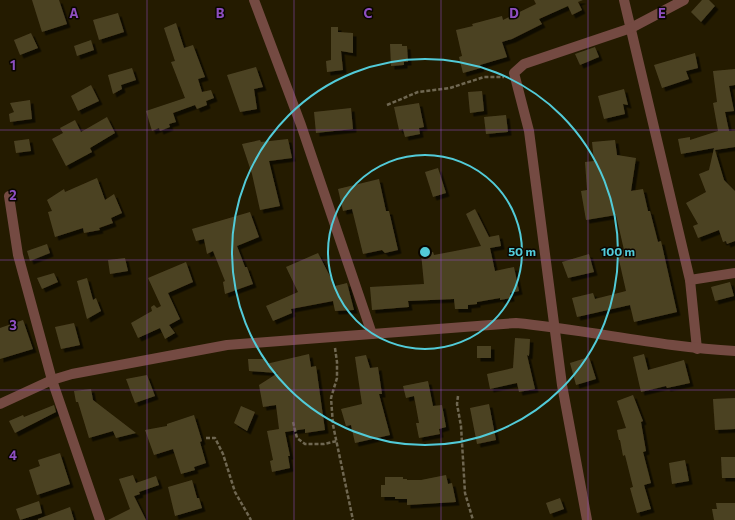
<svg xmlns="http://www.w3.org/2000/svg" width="735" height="520" font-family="Commissioner,sans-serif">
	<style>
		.building { fill: #4c4224; filter: url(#shadow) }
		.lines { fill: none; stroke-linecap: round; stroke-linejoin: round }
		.path { stroke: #6f6751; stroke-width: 2.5; stroke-dasharray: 4 2; stroke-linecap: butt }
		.street { stroke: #744a42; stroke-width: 10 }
		.grid { fill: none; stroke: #8e4ec0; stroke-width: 1; stroke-opacity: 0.55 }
		.ring { fill: none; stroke: #52cbd8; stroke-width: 2 }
		.grid-label { font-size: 13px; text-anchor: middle; font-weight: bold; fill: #8e4ec0; stroke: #0a0600; stroke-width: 3; stroke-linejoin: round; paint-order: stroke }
		.centre { fill: #52cbd8; stroke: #0a0600; stroke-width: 2 }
		.ring-label { font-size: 12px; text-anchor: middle; font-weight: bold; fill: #52cbd8; stroke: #0a0600; stroke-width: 3; stroke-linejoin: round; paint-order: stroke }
	</style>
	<defs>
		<filter id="shadow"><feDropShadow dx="3.5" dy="3.5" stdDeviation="0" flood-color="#0009"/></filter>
	</defs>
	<rect width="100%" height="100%" fill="#241b00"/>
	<g class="building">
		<path d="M32 0H59L67 24 42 32Z"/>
		<path d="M534 0H583L578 2 582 10 572 15 568 6 539 19 542 24 512 39 502 42 507 57 480 65 481 68 463 73 459 57 462 56 456 30 473 26 472 24 502 16 503 20 534 5 536 4Z"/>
		<path d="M702 0H709L715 6 701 22 691 12Z"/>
		<path d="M118 13 124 32 99 40 93 20Z"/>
		<path d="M176 23 184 48 193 45 205 77 198 79 202 92 211 90 214 98 206 101 207 105 197 109 195 105 173 113 176 122 169 124 170 127 160 131 159 128 152 131 146 111 185 98 171 62 175 61 164 28Z"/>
		<path d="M331 27H338V32L353 33V53L341 51 343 70 327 72 326 61 331 60Z"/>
		<path d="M31 33 38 48 20 55 14 40Z"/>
		<path d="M91 40 94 50 77 56 74 46Z"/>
		<path d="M390 44H402V46H407L408 62H404V65L391 66Z"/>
		<path d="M595 47 599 57 580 65 575 54Z"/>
		<path d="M695 53 698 68 686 71 689 79 662 88 654 65Z"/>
		<path d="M256 67 263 87 254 89 257 109 240 112 227 75Z"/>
		<path d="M132 68 136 80 121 85 122 89 113 94 108 75Z"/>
		<path d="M735 69V85L729 86 734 111 725 112 729 131H735V147L715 150 724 180 735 191V241L727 244 726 241 723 242 719 230 698 238 693 226 698 224 686 203 706 192 699 174 709 170 714 148 681 154 678 139 690 137V140L718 131 713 103 717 102 713 71Z"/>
		<path d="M91 85 99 101 78 111 71 96Z"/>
		<path d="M624 89 628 105 623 104 625 114 604 119 598 96Z"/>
		<path d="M482 91 484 111 470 113 468 92Z"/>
		<path d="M30 100 32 119 10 122 9 114 14 112 10 103Z"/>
		<path d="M419 103 424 127 419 128 420 134 405 137 403 129 399 130 394 107Z"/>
		<path d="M351 108 353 129 316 133 314 112Z"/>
		<path d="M506 115 508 132 486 134 484 117Z"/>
		<path d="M107 117 115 133 90 148 92 152 66 166 52 139 63 133 60 128 75 120 81 132Z"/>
		<path d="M29 139 31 151 16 153 14 141Z"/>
		<path d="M288 139 292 158 269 161 280 206 260 210 252 174 242 144 260 140 261 142Z"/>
		<path d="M615 140 617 155 636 158 631 191 643 189 648 211H650L658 242 661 241 677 312 634 322 630 305 577 317 572 298 593 293 595 299 626 291 617 251 624 250 616 215 586 220 581 191 587 190 585 162 594 161 592 142Z"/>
		<path d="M438 168 446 193 433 197 425 172Z"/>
		<path d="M97 178 105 200 114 194 122 213 111 218 113 223 99 228 100 230 84 233 83 228 55 237 48 212 52 211 47 200 64 189 65 192Z"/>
		<path d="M379 179 386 211H389L398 250 385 253 382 250 363 254 352 209 343 211 338 189Z"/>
		<path d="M475 209 489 237 499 235 501 246 490 248 495 271 514 267 519 291 510 293 511 298 500 300V298L477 302V304L468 305V309H455L454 299 408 301 409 307 372 310 370 287 424 284 421 253 433 252 434 255 481 246 466 214Z"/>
		<path d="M250 212 259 237 237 246 245 267H247L253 284 225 294 223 282 225 281 213 251 207 254 204 239 196 241 192 229Z"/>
		<path d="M47 244 50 253 30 261 27 251Z"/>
		<path d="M318 253 335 286 347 283 354 310 335 311 333 301 291 309 292 313 273 321 266 306 298 292 286 267Z"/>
		<path d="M589 254 594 272 568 278 562 262Z"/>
		<path d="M125 258 128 271 110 274 108 260Z"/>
		<path d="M186 262 193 282 168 293 180 319 169 325 175 333 165 339 160 328 138 338 131 323 152 311 151 307 154 305 157 308 161 306 148 278Z"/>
		<path d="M54 273 58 282 42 289 37 278Z"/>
		<path d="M87 278 93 300 96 298 101 311 87 319 77 281Z"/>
		<path d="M730 282 734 296 715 301 711 287Z"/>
		<path d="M23 320 33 349 0 359V328Z"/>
		<path d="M74 323 80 345 61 349 55 327Z"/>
		<path d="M515 338 530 339 529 356 527 355 535 389 519 392 517 383 490 389 487 374 513 368Z"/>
		<rect x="477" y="346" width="14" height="12"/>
		<path d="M309 354 311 367 316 366 325 430 305 433V429L285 432 290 456H288L290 468 272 472 270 461 273 460 267 431 279 429 276 405 263 407 259 385 278 373 249 371 248 359H265L266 364Z"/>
		<path d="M644 354 648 370 684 360 690 383 667 388 666 386 641 392 633 357Z"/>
		<path d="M366 355 370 368 378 367 382 394H379L390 435 355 443 351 425 346 426 341 409 362 404 355 357Z"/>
		<path d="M589 357 596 379 576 385 570 363Z"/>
		<path d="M147 375 155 396 135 403 126 379Z"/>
		<path d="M428 381 433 406 442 405 446 427 439 429 440 434 419 438 416 423H419L414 396 406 398 403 386Z"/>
		<path d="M91 389 93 400 136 433 116 438 113 431 89 438 78 402H76L74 391Z"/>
		<path d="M633 395 643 421 641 422 646 451 643 452 651 483 644 485 651 509 637 513 630 488 633 487 625 455 623 456 620 440H619L617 430 626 428 617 401Z"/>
		<path d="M735 398V429L715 430 713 399Z"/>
		<path d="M489 404 496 440 477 444 470 408Z"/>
		<path d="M54 405 56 412 15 433 9 421 23 415 24 417Z"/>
		<path d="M241 406 255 412 247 431 234 423Z"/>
		<path d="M194 415 202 441 200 442 206 463 194 467 195 470 181 474 173 449 154 455 145 430 167 426V424Z"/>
		<path d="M60 453 70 484 37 495 29 470 40 466 38 460Z"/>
		<path d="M721 457H735V478H722Z"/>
		<path d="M685 460 689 481 672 484 669 463Z"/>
		<path d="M133 475 136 483 156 476 159 485 139 492 140 494 134 496 146 520H108L130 509 119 479Z"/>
		<path d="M446 475 448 484 452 483 456 502 407 505V499H395V497H381V485H385V477H403V479H407V480H421Z"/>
		<path d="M192 480 197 498H199L202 508 175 516 168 487Z"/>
		<path d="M560 498 564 509 550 514 546 503Z"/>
		<path d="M39 501 42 513 20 520 16 509Z"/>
		<path d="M716 503H735V520H714L712 509H717Z"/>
		<path d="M70 507 74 520H38V519Z"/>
	</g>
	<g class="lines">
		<g class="path">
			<path d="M387 105 418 92 450 88 484 77H504"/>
			<path d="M335 348 337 362V378L331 398 333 425 353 520"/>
			<path d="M458 396 457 404 461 426 465 493 473 520"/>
			<path d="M293 422 297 438 305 444H324L337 441"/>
			<path d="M206 438H215L223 454 235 492 251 520"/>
		</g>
		<g class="street">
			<path d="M254 0 301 125 372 334"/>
			<path d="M624 0 690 280 697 349"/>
			<path d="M9 196 18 255 52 380 100 520"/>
			<path d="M690 280 735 273"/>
			<path d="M0 404 52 380 72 374 227 345 516 323C589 330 661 347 735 351"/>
			<path d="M587 520 562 385 529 131 514 73 524 64 631 28 684 0"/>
		</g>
	</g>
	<path class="grid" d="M147 0V520M294 0V520M441 0V520M588 0V520M0 130H735M0 260H735M0 390H735"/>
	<g class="ring">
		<circle cx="425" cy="252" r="97"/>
		<circle cx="425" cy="252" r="193"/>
	</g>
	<g class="grid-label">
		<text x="74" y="18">A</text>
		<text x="220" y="18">B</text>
		<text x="368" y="18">C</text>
		<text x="514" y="18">D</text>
		<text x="662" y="18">E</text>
		<text x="13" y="70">1</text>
		<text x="13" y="200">2</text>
		<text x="13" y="330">3</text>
		<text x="13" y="460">4</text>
	</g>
	<circle cx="425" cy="252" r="6" class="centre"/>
	<g class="ring-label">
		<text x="522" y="256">50 m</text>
		<text x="618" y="256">100 m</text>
	</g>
</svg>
